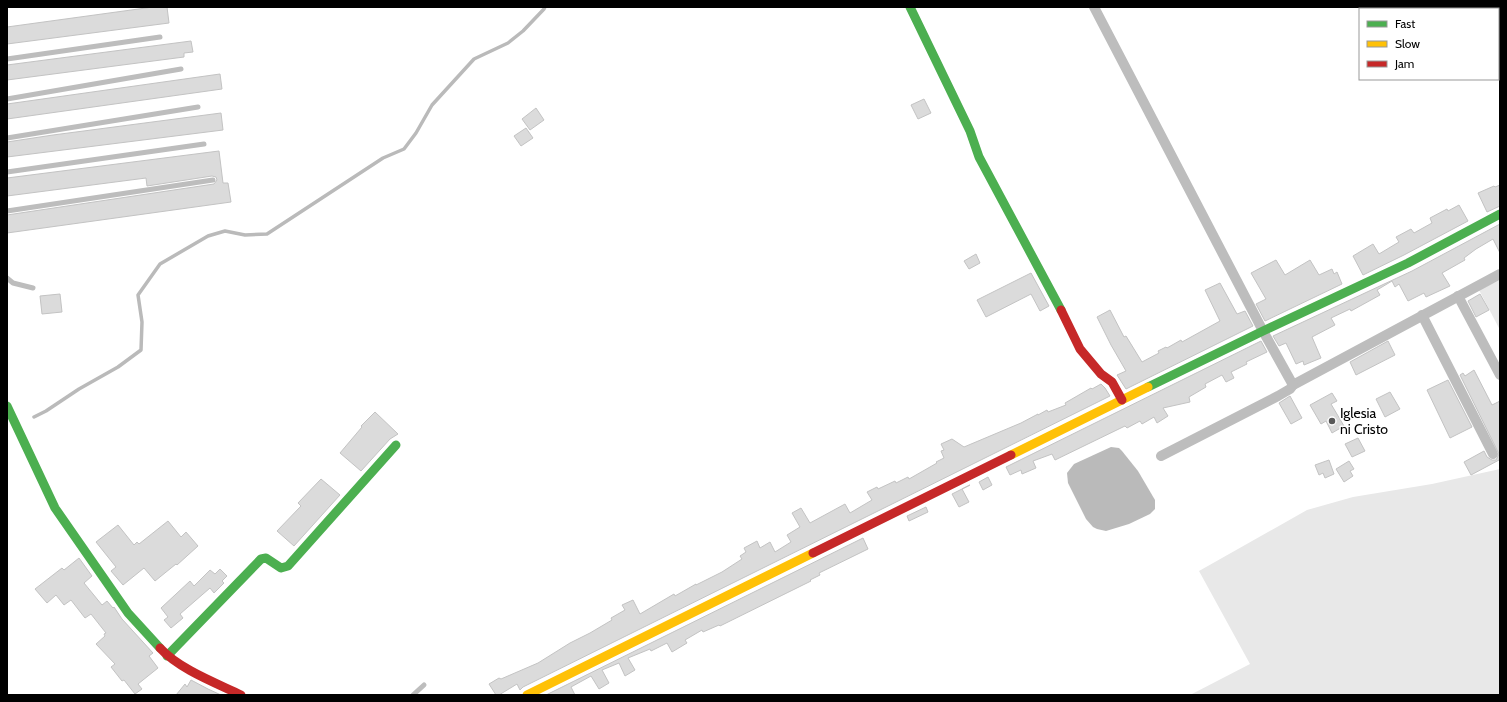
<svg xmlns="http://www.w3.org/2000/svg" width="1507" height="702" font-family="Cabin,sans-serif">
	<style>
		.green { fill: #e8e8e8 }
		.water { fill: #bababa }
		.lines { fill: none; stroke-linecap: round; stroke-linejoin: round }
		.stream { stroke: #bababa; stroke-width: 3.5 }
		.building { fill: #dbdbdb; stroke: #c3c3c3 }
		.lane { stroke: #bdbdbd; stroke-width: 5 }
		.street { stroke: #bdbdbd; stroke-width: 10 }
		.fast { stroke: #4caf50; stroke-width: 9 }
		.slow { stroke: #ffc107; stroke-width: 9 }
		.jam { stroke: #c62828; stroke-width: 9 }
		.poi-dot { fill: #595959; stroke: #fff; stroke-width: 1.5 }
		.labels { text-anchor: middle; stroke-width: 3; stroke-linejoin: round; paint-order: stroke }
		.poi-label { font-size: 14px; fill: #000; stroke: #fff; text-anchor: start }
	</style>
	<rect width="100%" height="100%" fill="#fff"/>
	<g class="green">
		<path d="M1500 280V330L1479 290Z"/>
		<path d="M1500 469V695H1190L1250 664 1199 571 1307 510 1353 497 1432 484Z"/>
	</g>
	<path class="water" d="M1111 447 1119 448 1122 451 1138 471 1155 500V509L1150 514 1129 524 1106 531 1097 529 1093 527 1086 519 1068 483 1067 473 1074 464Z"/>
	<g class="lines">
		<path class="stream" d="M34 417 46 411 79 389 118 367 141 350 142 322 138 295 160 264 208 236 225 231 245 235 267 234 383 158 404 149 416 133 432 105 474 59 508 43 523 31 544 9 545 7"/>
	</g>
	<g class="building">
		<path d="M153 7H167L169 23 7 44V27Z"/>
		<path d="M191 41 193 52 184 53V57L7 80V65Z"/>
		<path d="M220 74 222 89 7 119V104Z"/>
		<path d="M924 99 931 113 918 119 911 105Z"/>
		<path d="M536 108 544 120 530 130 522 119Z"/>
		<path d="M221 113 223 130 7 157V142L53 135Z"/>
		<path d="M526 128 533 138 521 146 514 136Z"/>
		<path d="M219 151 223 183H228L231 202 7 233V215L214 184 217 180 216 177 212 176 147 186 146 178 7 196V178Z"/>
		<path d="M1500 185V206L1487 212 1478 193 1494 186 1495 187Z"/>
		<path d="M1459 205 1468 221 1404 255 1363 275 1353 256 1373 244 1379 254 1399 242 1396 237 1411 229 1414 233 1432 223 1430 218 1447 209 1448 211Z"/>
		<path d="M1500 224V253L1493 239 1476 249 1464 258 1465 260 1442 273 1450 286 1426 297 1424 293 1408 301 1399 284 1395 287 1392 281 1377 290 1380 295 1351 311 1350 309 1331 318 1335 325 1312 337 1321 358 1304 365 1303 361 1296 364 1286 343 1279 346 1273 336 1412 271Z"/>
		<path d="M976 254 980 263 969 269 964 261Z"/>
		<path d="M1276 260 1285 275 1310 260 1319 275 1332 269 1334 274 1337 272 1342 284 1265 321 1256 304 1266 299 1251 273Z"/>
		<path d="M1031 273 1049 306 1040 311 1031 294 986 317 977 300Z"/>
		<path d="M1220 283 1237 314 1245 311 1253 326 1126 389 1117 375 1126 371 1111 345 1097 317 1110 310 1124 337 1126 336 1142 362 1159 353 1158 351 1166 347 1167 348 1181 340 1182 342 1220 321 1205 290Z"/>
		<path d="M60 294 62 312 42 314 40 296Z"/>
		<path d="M1480 294 1489 310 1476 317 1468 301Z"/>
		<path d="M1261 341 1267 352 1246 362 1247 364 1231 372 1234 378 1226 382 1222 375 1205 384 1206 387 1189 397 1190 402 1163 408 1168 416 1157 423 1154 417 1142 424 1140 421 1127 428 1125 426 1055 460 1052 454 1033 461 1036 468 1022 474 1021 470 1010 475 1006 467Z"/>
		<path d="M1388 341 1395 355 1356 375 1350 362Z"/>
		<path d="M1474 370 1492 405 1500 401V462L1499 460 1471 475 1464 462 1484 451 1487 457 1492 460H1496L1499 454 1460 375 1463 373 1465 376Z"/>
		<path d="M1448 380 1472 427 1450 438 1427 390Z"/>
		<path d="M1101 384 1105 388 1110 396 523 687 520 690 517 684 499 695H496L489 684 499 678 501 679 538 663 570 643 590 633 612 620 611 618 625 610 622 605 633 600 640 614 674 594 675 596 696 584V585L722 572 742 559 740 556 746 552 744 548 757 541 760 548 770 542 775 552 791 542 787 535 800 527 792 513 801 508 810 523 845 504 850 513 872 500 867 492 877 487 878 489 895 481 896 483 908 477 909 479 937 463 936 462 944 458 941 451 944 450 941 444 952 439 964 447 1021 423 1038 414V415L1047 410 1048 412 1066 405 1065 403 1091 388 1092 389Z"/>
		<path d="M1390 392 1400 409 1385 417 1376 399Z"/>
		<path d="M1332 393 1337 401 1331 404 1344 426 1332 433 1326 421 1321 424 1310 405Z"/>
		<path d="M1290 396 1302 418 1291 424 1279 403Z"/>
		<path d="M375 412 398 434 390 439 361 471 340 453 362 427 361 426Z"/>
		<path d="M1358 438 1365 451 1352 457 1345 444Z"/>
		<path d="M1329 460 1334 474 1325 478 1323 473 1319 475 1315 465Z"/>
		<path d="M1349 461 1354 469 1350 471 1353 476 1344 482 1336 469Z"/>
		<path d="M988 477 992 485 983 490 979 482Z"/>
		<path d="M321 479 340 495 294 546 277 531 301 506 298 503Z"/>
		<path d="M970 485 962 489 969 502 959 507 952 494Z"/>
		<path d="M926 507 928 512 909 521 907 516Z"/>
		<path d="M168 521 181 537 186 532 198 546 177 565 176 564 155 581 144 568 123 585 111 571 116 567 96 542 118 525 134 545 137 542 139 544Z"/>
		<path d="M863 538 868 549 819 573 820 575 810 580 811 581 720 626 719 625 703 632 702 630 685 640 687 643 672 652 667 643 651 651 650 649 628 658 635 670 625 676 619 663 602 670 609 683 599 689 591 676 571 687 575 695H546Z"/>
		<path d="M79 558 92 576 84 583 102 605 107 601 113 608 114 607 122 619 153 653 149 656 158 668 138 684 142 689 135 694 124 680 122 681 111 667 115 664 96 644 105 636 104 634 106 633 91 614 85 618 71 600 64 605 56 595 47 603 35 589 62 568 64 570Z"/>
		<path d="M220 569 227 576 222 581 224 583 214 593 210 588 180 614 183 618 171 628 164 620 168 617 161 608 190 581 194 586 210 570 215 574Z"/>
		<path d="M191 680 208 689 221 695H176L185 684 187 687Z"/>
	</g>
	<g class="lines">
		<g class="lane">
			<path d="M7 59 160 37"/>
			<path d="M7 99 181 69"/>
			<path d="M7 138 198 107"/>
			<path d="M7 172 204 144"/>
			<path d="M7 211 213 180"/>
			<path d="M7 278 13 283 33 288"/>
			<path d="M413 695 424 685"/>
		</g>
		<g class="street">
			<path d="M1094 7 1263 331 1293 385 1500 274"/>
			<path d="M1458 296 1500 375"/>
			<path d="M1422 315 1493 454"/>
			<path d="M1161 456 1278 396 1290 389 1293 385"/>
		</g>
		<g class="fast">
			<path d="M910 7 970 131 979 157 1061 310"/>
			<path d="M1148 387 1263 331 1408 263 1500 214"/>
			<path d="M7 406 55 508 128 613 160 648"/>
			<path d="M167 656 261 559 266 558 281 568 288 566 396 445"/>
		</g>
		<g class="slow">
			<path d="M1011 455 1148 387"/>
			<path d="M527 695 813 553"/>
		</g>
		<g class="jam">
			<path d="M1061 310 1080 349 1101 374 1112 382 1122 400"/>
			<path d="M813 553 1011 455"/>
			<path d="M160 648C179 669 216 683 241 695"/>
		</g>
	</g>
	<circle class="poi-dot" cx="1332" cy="421" r="4"/>
	<g class="labels">
		<g class="poi-label">
			<text x="1340" y="418">Iglesia<tspan x="1340" dy="16">ni Cristo</tspan></text>
		</g>
	</g>
	<rect width="1507" height="702" fill="none" stroke="#000000" stroke-width="16"/>
	<rect x="1359" y="8" width="140" height="72" fill="#ffffff" stroke="#999999"/>
	<rect x="1367" y="21" width="20" height="6" fill="#4caf50" stroke="#999999"/>
	<text x="1395" y="28" font-size="12" fill="#000000">Fast</text>
	<rect x="1367" y="41" width="20" height="6" fill="#ffc107" stroke="#999999"/>
	<text x="1395" y="48" font-size="12" fill="#000000">Slow</text>
	<rect x="1367" y="61" width="20" height="6" fill="#c62828" stroke="#999999"/>
	<text x="1395" y="68" font-size="12" fill="#000000">Jam</text>
</svg>
